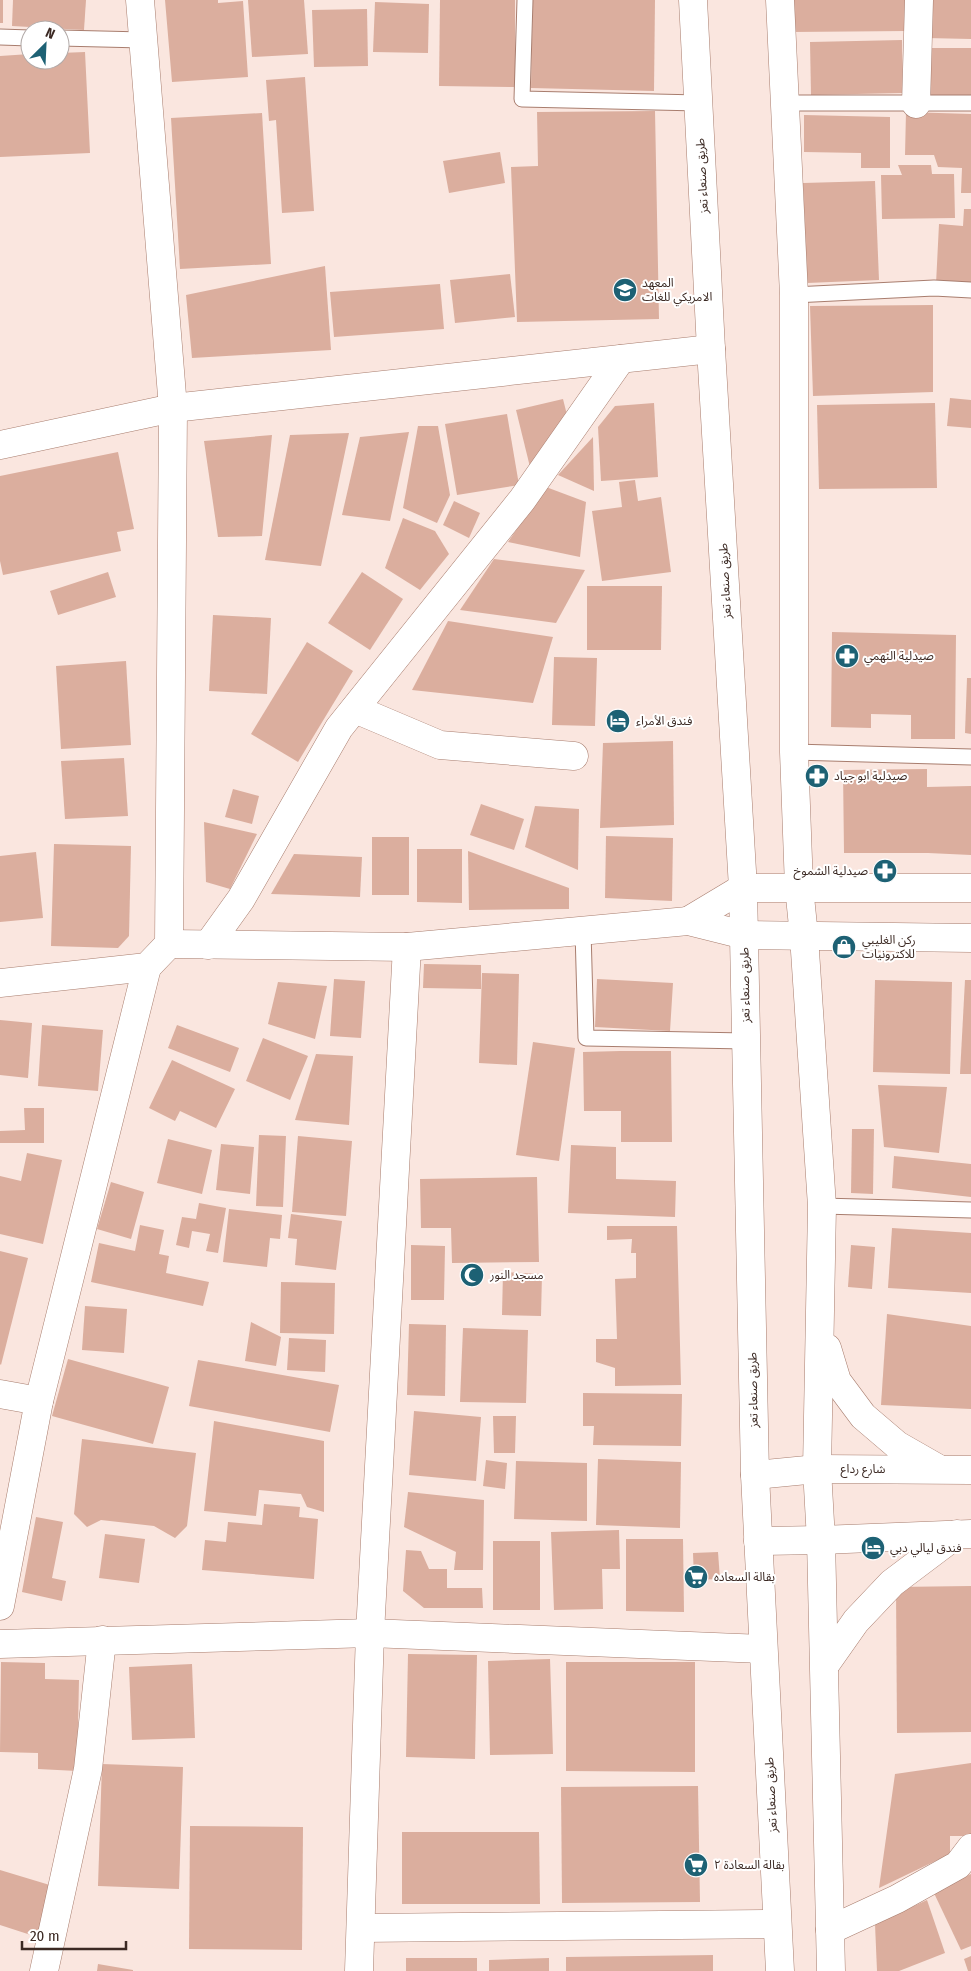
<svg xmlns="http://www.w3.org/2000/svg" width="971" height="1971" font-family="'Fira Sans Condensed','Noto Sans Arabic',sans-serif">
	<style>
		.building { fill: #dbae9e }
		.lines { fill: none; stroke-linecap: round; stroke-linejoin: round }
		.service-casing { stroke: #a87d6e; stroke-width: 17 }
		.minor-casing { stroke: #a87d6e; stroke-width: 29 }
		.tertiary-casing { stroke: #a87d6e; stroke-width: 29 }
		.secondary-casing { stroke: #a87d6e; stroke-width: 29 }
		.trunk-casing { stroke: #a87d6e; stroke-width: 29 }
		.service { stroke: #fff; stroke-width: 15 }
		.minor { stroke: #fff; stroke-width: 28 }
		.tertiary { stroke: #fff; stroke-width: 28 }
		.secondary { stroke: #fff; stroke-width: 28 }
		.trunk { stroke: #fff; stroke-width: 28 }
		.labels { text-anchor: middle; stroke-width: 4; stroke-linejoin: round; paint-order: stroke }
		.street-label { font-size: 12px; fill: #3b2923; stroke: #fff }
		.poi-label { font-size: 12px; fill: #3b2923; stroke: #fff; text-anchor: start }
	</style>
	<rect width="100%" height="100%" fill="#fae6df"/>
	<g class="building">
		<rect x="0" y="0" width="3" height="23"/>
		<path d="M13 0H86L84 30 12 26Z"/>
		<path d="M165 0H218V3L243 1 248 77 172 82Z"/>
		<path d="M248 0H304L308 54 252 57Z"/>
		<path d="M440 0H515V87L439 86Z"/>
		<path d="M533 0H655L654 91 531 88Z"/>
		<path d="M791 0H907V31L792 32Z"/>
		<path d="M927 0H971V39L926 38Z"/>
		<path d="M375 2 429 4 428 53 373 52Z"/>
		<path d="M367 9 368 66 314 67 312 10Z"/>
		<path d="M902 40 903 93 811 95 810 42Z"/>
		<rect x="930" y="48" width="41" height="53"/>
		<path d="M85 52 90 153 0 157V56L30 54V60H60V53Z"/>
		<path d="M305 77 314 211 282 213 276 120 269 121 266 80Z"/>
		<path d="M655 111 659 319 517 322 511 167 538 166 537 112Z"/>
		<path d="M906 112 971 114V193H961L962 168 938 167 934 155H905Z"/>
		<path d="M262 113 271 264 180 269 171 118Z"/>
		<path d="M804 115 890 117V168H861V153L804 152Z"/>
		<path d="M500 152 505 183 449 193 443 161Z"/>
		<path d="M898 165H931L932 174H954L955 218 882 219 881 175H902Z"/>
		<path d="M875 181 879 280 807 283 803 183Z"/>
		<path d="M964 209H971V286L936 284 939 224 963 226Z"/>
		<path d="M325 266 331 350 192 358 186 295Z"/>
		<path d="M510 274 515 317 455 323 450 280Z"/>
		<path d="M440 284 444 329 334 337 330 292Z"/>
		<path d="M933 305V392L813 396 810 306Z"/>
		<path d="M950 398 971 400V428L947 426Z"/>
		<path d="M563 399 568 419 530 467 516 410Z"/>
		<path d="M654 403 658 477 601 481 598 427 615 406Z"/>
		<path d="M935 403 937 488 819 489 817 405Z"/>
		<path d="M507 414 519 485 457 495 445 424Z"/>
		<path d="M418 426H438L450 495 437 523 403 508Z"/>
		<path d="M409 432 390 521 342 515 360 437Z"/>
		<path d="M349 433 321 566 265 560 290 435Z"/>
		<path d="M272 435 262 536 218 537 204 441Z"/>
		<path d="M593 437 594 491 558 475Z"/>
		<path d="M118 452 134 529 117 532 121 551 3 575 0 561V476Z"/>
		<path d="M635 480 638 501 661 497 671 572 602 581 592 511 622 507 619 482Z"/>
		<path d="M546 487 586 502 580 557 508 542Z"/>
		<path d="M454 501 480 513 469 538 443 525Z"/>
		<path d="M403 518 435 531 449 554 420 590 385 568Z"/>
		<path d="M494 559 585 570 556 623 460 610Z"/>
		<path d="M108 572 116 597 58 615 50 591Z"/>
		<path d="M362 572 403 599 370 650 328 623Z"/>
		<path d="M587 586H662L661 650H587Z"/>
		<path d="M213 615 271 618 267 694 209 691Z"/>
		<path d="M448 621 553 637 533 703 412 690Z"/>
		<path d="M832 632 956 635 955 739H911V715L871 714V728L831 727Z"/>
		<path d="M307 642 353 671 298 762 251 734Z"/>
		<path d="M554 657 597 658 595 726 552 725Z"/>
		<path d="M126 661 131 745 61 749 56 666Z"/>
		<path d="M967 678H971V734L965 733Z"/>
		<path d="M673 741 674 825 600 828 603 743Z"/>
		<path d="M124 758 128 816 65 819 61 761Z"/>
		<path d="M927 769V787L971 786V855L928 853H844L843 770Z"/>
		<path d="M233 789 259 796 252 824 225 817Z"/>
		<path d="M481 804 524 819 514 850 470 835Z"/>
		<path d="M535 806 579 809 578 870 525 847Z"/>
		<path d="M204 822 257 834 230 889 206 882Z"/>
		<path d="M606 836 673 838 672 901 605 898Z"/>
		<rect x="372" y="837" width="37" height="58"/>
		<path d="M54 844 131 846 129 936 118 948 51 946Z"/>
		<path d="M417 849H462V903L417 902Z"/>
		<path d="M468 851 569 888V909L469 910Z"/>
		<path d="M36 852 43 918 0 922V856Z"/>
		<path d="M294 854 362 857 360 897 271 894Z"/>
		<path d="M424 964 481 965V989L423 988Z"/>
		<path d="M482 973 519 974 517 1065 479 1063Z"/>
		<path d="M334 979 365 981 361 1038 330 1036Z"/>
		<path d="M597 979 673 983 670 1031 595 1027Z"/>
		<path d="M875 980 952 982 950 1074 873 1072Z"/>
		<path d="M965 980H971V1074H960Z"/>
		<path d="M278 982 327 986 315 1039 268 1024Z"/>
		<path d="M0 1020 32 1023 28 1078 0 1075Z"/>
		<path d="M42 1025 103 1030 98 1091 38 1086Z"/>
		<path d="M177 1025 239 1048 230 1072 168 1048Z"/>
		<path d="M263 1038 308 1056 290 1100 246 1081Z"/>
		<path d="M533 1042 575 1048 559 1161 516 1155Z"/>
		<path d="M620 1051H671L672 1142H621V1111H584L583 1052Z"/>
		<path d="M316 1054 353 1056 349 1125 295 1120Z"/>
		<path d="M172 1060 235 1089 216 1128 180 1111 175 1121 149 1108Z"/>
		<path d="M878 1085 947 1087 939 1153 884 1147Z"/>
		<path d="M24 1108H44V1143H0V1131L25 1130Z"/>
		<path d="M852 1129H874L873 1194 851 1193Z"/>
		<path d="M259 1135 286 1136 283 1207 256 1206Z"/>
		<path d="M298 1136 352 1141 346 1216 292 1212Z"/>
		<path d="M168 1139 212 1150 202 1194 157 1183Z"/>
		<path d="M221 1144 254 1147 250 1194 216 1190Z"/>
		<path d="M571 1145 616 1147V1179L676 1181 675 1217 568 1213Z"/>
		<path d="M27 1153 62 1160 43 1244 0 1234V1176L21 1181Z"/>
		<path d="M894 1156 971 1164V1197L892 1188Z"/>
		<path d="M537 1177 539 1262 452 1263 451 1228H421L420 1179Z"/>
		<path d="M111 1182 144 1192 131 1239 97 1229Z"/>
		<path d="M199 1203 226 1208 218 1253 206 1251 210 1234 192 1231 189 1248 176 1245 182 1217 196 1219Z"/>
		<path d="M229 1209 282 1215 280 1239 270 1238 267 1267 223 1262Z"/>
		<path d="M291 1214 342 1221 336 1270 295 1265 297 1239 288 1238Z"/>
		<path d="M140 1225 164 1230 159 1254 169 1256 166 1273 209 1282 203 1306 91 1282 99 1243 135 1251Z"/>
		<path d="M607 1226H677L681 1385 615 1386V1368L596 1362V1339H617L615 1279 636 1278V1253H631L632 1239 607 1240Z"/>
		<path d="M892 1228 971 1233V1293L888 1288Z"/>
		<path d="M411 1245 445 1246 444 1300H411Z"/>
		<path d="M851 1245 875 1247 872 1289 848 1287Z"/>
		<path d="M0 1251 28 1258 1 1365 0 1364Z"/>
		<path d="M503 1272 542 1274 541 1316 502 1315Z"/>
		<path d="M281 1282 335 1283 334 1334 280 1333Z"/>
		<path d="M85 1306 127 1309 124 1353 82 1350Z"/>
		<path d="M887 1314 971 1326V1409L881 1405Z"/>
		<path d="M251 1322 281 1337 276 1366 245 1361Z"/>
		<path d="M409 1324 446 1325 445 1396 407 1395Z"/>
		<path d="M463 1328 528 1330 526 1403 460 1402Z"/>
		<path d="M289 1338 326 1340 325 1372 287 1370Z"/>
		<path d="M68 1359 169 1387 153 1444 52 1416Z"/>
		<path d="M198 1360 339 1385 330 1432 189 1406Z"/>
		<path d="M583 1393 682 1394 681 1446 593 1445 594 1426H583Z"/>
		<path d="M414 1411 481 1417 476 1481 409 1475Z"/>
		<path d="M493 1416H516L515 1453H494Z"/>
		<path d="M214 1421 324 1441V1512L307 1507 301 1494 259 1490 256 1516 204 1511Z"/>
		<path d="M82 1439 196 1453 187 1526 175 1538 154 1526 101 1520 87 1527 74 1514Z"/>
		<path d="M598 1459 681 1462 680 1528 596 1525Z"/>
		<path d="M486 1460 507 1463 505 1489 483 1486Z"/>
		<path d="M516 1461 587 1463V1521L514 1519Z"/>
		<path d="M408 1492 484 1500 483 1570H454L456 1552 404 1527Z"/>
		<path d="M264 1504 300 1507 299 1517 318 1519 314 1579 202 1570 205 1540 226 1542 228 1522 262 1525Z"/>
		<path d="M36 1517 63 1522 52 1578 66 1581 62 1601 22 1592Z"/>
		<path d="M619 1530 620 1569H602L603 1609 554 1610 551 1532Z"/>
		<path d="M105 1534 145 1539 139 1583 99 1578Z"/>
		<path d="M626 1539H683L684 1612 626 1611Z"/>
		<rect x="493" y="1541" width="47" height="69"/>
		<path d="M406 1550 421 1551 429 1569H447V1588H482L483 1608H424L403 1591Z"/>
		<path d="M718 1552 720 1579 694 1580 693 1553Z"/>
		<path d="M971 1586V1732L897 1733 896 1587Z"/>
		<path d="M408 1654 477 1655 475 1759 406 1757Z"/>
		<path d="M550 1659 553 1754 490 1755 488 1661Z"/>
		<path d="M1 1662 45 1663V1679L79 1680 77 1771 38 1769V1753L0 1752Z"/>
		<path d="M566 1662H695V1772L566 1771Z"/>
		<path d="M192 1664 195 1738 132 1740 129 1667Z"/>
		<path d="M971 1763V1836H950V1854L879 1888 895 1774Z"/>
		<path d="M102 1764 183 1767 179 1889 98 1886Z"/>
		<path d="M698 1786 700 1902 562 1903 561 1787Z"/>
		<path d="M190 1826 303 1827 302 1950 189 1949Z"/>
		<path d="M402 1832H539L540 1904H402Z"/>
		<path d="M0 1870 53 1886 37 1937 0 1925Z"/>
		<path d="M971 1874V1946L961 1950 933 1891Z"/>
		<path d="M927 1900 945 1953 899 1971H877L875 1924Z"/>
		<path d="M713 1955V1971H566V1957Z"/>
		<path d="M971 1956V1971H968L964 1959Z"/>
		<rect x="406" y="1958" width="71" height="13"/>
		<path d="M549 1958V1971H489V1960Z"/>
		<path d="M98 1964 133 1970V1971H97Z"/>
	</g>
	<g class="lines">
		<g class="service-casing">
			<g id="service">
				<path d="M525 0 522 99 699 103"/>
				<path d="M0 37 30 38"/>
				<path d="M60 38 143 40"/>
				<path d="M785 103H971"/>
				<path d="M794 295 934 288 971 290"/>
				<path d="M794 752 971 757"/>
				<path d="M583 931 586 1038 746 1041"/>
				<path d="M822 1206 971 1210"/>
			</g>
		</g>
		<g class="minor-casing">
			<g id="minor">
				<path d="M916 104 919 0"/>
				<path d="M355 709 440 745 574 756"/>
				<path d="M688 921 743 888"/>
				<path d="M169 944 407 947 688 921 744 935"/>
				<path d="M208 945 241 899 339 728 522 500 621 359"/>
				<path d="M0 983 147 967 169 944 173 408 140 0"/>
				<path d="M0 1394 39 1401"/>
				<path d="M0 1606 39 1401 147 967"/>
				<path d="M0 1644 370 1633 763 1649"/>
				<path d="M361 1928 777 1924"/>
				<path d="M830 1930 897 1899 958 1865 971 1848"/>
				<path d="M44 1971 88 1769 102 1640"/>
				<path d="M359 1971 370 1633 407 947"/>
			</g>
		</g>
		<g class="tertiary-casing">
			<g id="tertiary">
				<path d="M0 445 173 408 711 349"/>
				<path d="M743 888H971"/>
				<path d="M744 935 971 938"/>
			</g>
		</g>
		<g class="secondary-casing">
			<g id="secondary">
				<path d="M755 1475 817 1469 971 1470"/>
				<path d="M758 1541 821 1540 971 1534"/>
			</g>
		</g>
		<g class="trunk-casing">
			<g id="trunk">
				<path d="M693 0 711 349 743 888 755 1475 780 1971"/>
				<path d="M780 0 794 295V752L799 887 804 936 822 1206 817 1469 821 1540 831 1971"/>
				<path d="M827 1348 837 1381 863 1416 897 1445 939 1469"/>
				<path d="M825 1665 856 1621 892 1583 957 1534"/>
			</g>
		</g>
		<use href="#service" class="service"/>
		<use href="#minor" class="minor"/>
		<use href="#tertiary" class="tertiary"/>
		<use href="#secondary" class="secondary"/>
		<use href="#trunk" class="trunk"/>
	</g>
	<defs>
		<g id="school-disc" transform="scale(1.25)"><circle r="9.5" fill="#1d6174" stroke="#fff"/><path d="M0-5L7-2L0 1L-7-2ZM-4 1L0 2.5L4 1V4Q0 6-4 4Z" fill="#fff"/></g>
		<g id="pharmacy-disc" transform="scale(1.25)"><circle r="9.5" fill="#1d6174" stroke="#fff"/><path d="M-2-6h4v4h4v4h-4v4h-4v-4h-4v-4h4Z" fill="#fff"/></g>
		<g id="hotel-disc" transform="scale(1.25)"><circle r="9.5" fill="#1d6174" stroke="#fff"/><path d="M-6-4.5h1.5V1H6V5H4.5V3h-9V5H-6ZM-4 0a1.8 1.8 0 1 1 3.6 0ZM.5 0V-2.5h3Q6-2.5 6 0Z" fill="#fff"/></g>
		<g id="shop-disc" transform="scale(1.25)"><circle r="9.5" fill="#1d6174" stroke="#fff"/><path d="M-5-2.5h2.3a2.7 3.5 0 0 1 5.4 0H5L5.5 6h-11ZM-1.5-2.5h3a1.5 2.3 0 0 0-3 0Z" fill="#fff"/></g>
		<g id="mosque-disc" transform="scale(1.25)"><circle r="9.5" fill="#1d6174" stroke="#fff"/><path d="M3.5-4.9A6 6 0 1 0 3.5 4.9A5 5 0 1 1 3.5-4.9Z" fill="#fff"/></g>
		<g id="supermarket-disc" transform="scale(1.25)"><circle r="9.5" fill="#1d6174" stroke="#fff"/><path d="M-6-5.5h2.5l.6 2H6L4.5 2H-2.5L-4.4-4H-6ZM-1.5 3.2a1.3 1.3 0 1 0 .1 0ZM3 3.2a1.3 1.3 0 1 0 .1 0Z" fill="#fff"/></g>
	</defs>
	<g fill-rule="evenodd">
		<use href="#school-disc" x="625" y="290"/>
		<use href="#pharmacy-disc" x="847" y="656"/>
		<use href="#hotel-disc" x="618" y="721"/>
		<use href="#pharmacy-disc" x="817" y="776"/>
		<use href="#pharmacy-disc" x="885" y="871"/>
		<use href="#shop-disc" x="844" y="947"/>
		<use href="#mosque-disc" x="472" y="1275"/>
		<use href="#hotel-disc" x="873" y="1548"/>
		<use href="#supermarket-disc" x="696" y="1577"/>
		<use href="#supermarket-disc" x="696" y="1865"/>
	</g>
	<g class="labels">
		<g class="street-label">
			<text transform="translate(702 176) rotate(-93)" y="4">طريق صنعاء تعز</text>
			<text transform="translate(725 581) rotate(-93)" y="4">طريق صنعاء تعز</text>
			<text transform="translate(745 985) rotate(-91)" y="4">طريق صنعاء تعز</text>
			<text transform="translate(753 1390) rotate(-91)" y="4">طريق صنعاء تعز</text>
			<text x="863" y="1473">شارع رداع</text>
			<text transform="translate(771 1795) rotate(-93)" y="4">طريق صنعاء تعز</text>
		</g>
		<g class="poi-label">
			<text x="642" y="287">المعهد<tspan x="642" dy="14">الامريكي للغات</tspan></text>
			<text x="864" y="660">صيدلية النهمي</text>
			<text x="636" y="725">فندق الأمراء</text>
			<text x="834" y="780">صيدلية ابو جياد</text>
			<text x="868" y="875" text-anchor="end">صيدلية الشموخ</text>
			<text x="862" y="944">ركن الغليبي<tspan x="862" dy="14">للاكترونيات</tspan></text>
			<text x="490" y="1279">مسجد النور</text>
			<text x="890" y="1552">فندق ليالي دبي</text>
			<text x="714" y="1581">بقالة السعاده</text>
			<text x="714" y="1869">بقالة السعادة ٢</text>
		</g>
	</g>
	<g transform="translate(45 45) rotate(24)"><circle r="24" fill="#ffffff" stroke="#b1a9a7"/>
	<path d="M0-4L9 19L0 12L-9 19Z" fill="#1d6174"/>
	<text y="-8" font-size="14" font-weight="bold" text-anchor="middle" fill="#3b2923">N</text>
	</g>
	<path d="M22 1941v8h104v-8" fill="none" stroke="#3b2923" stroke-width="2.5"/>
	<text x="30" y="1941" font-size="15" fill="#3b2923" stroke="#ffffff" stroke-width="4" paint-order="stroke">20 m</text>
</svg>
